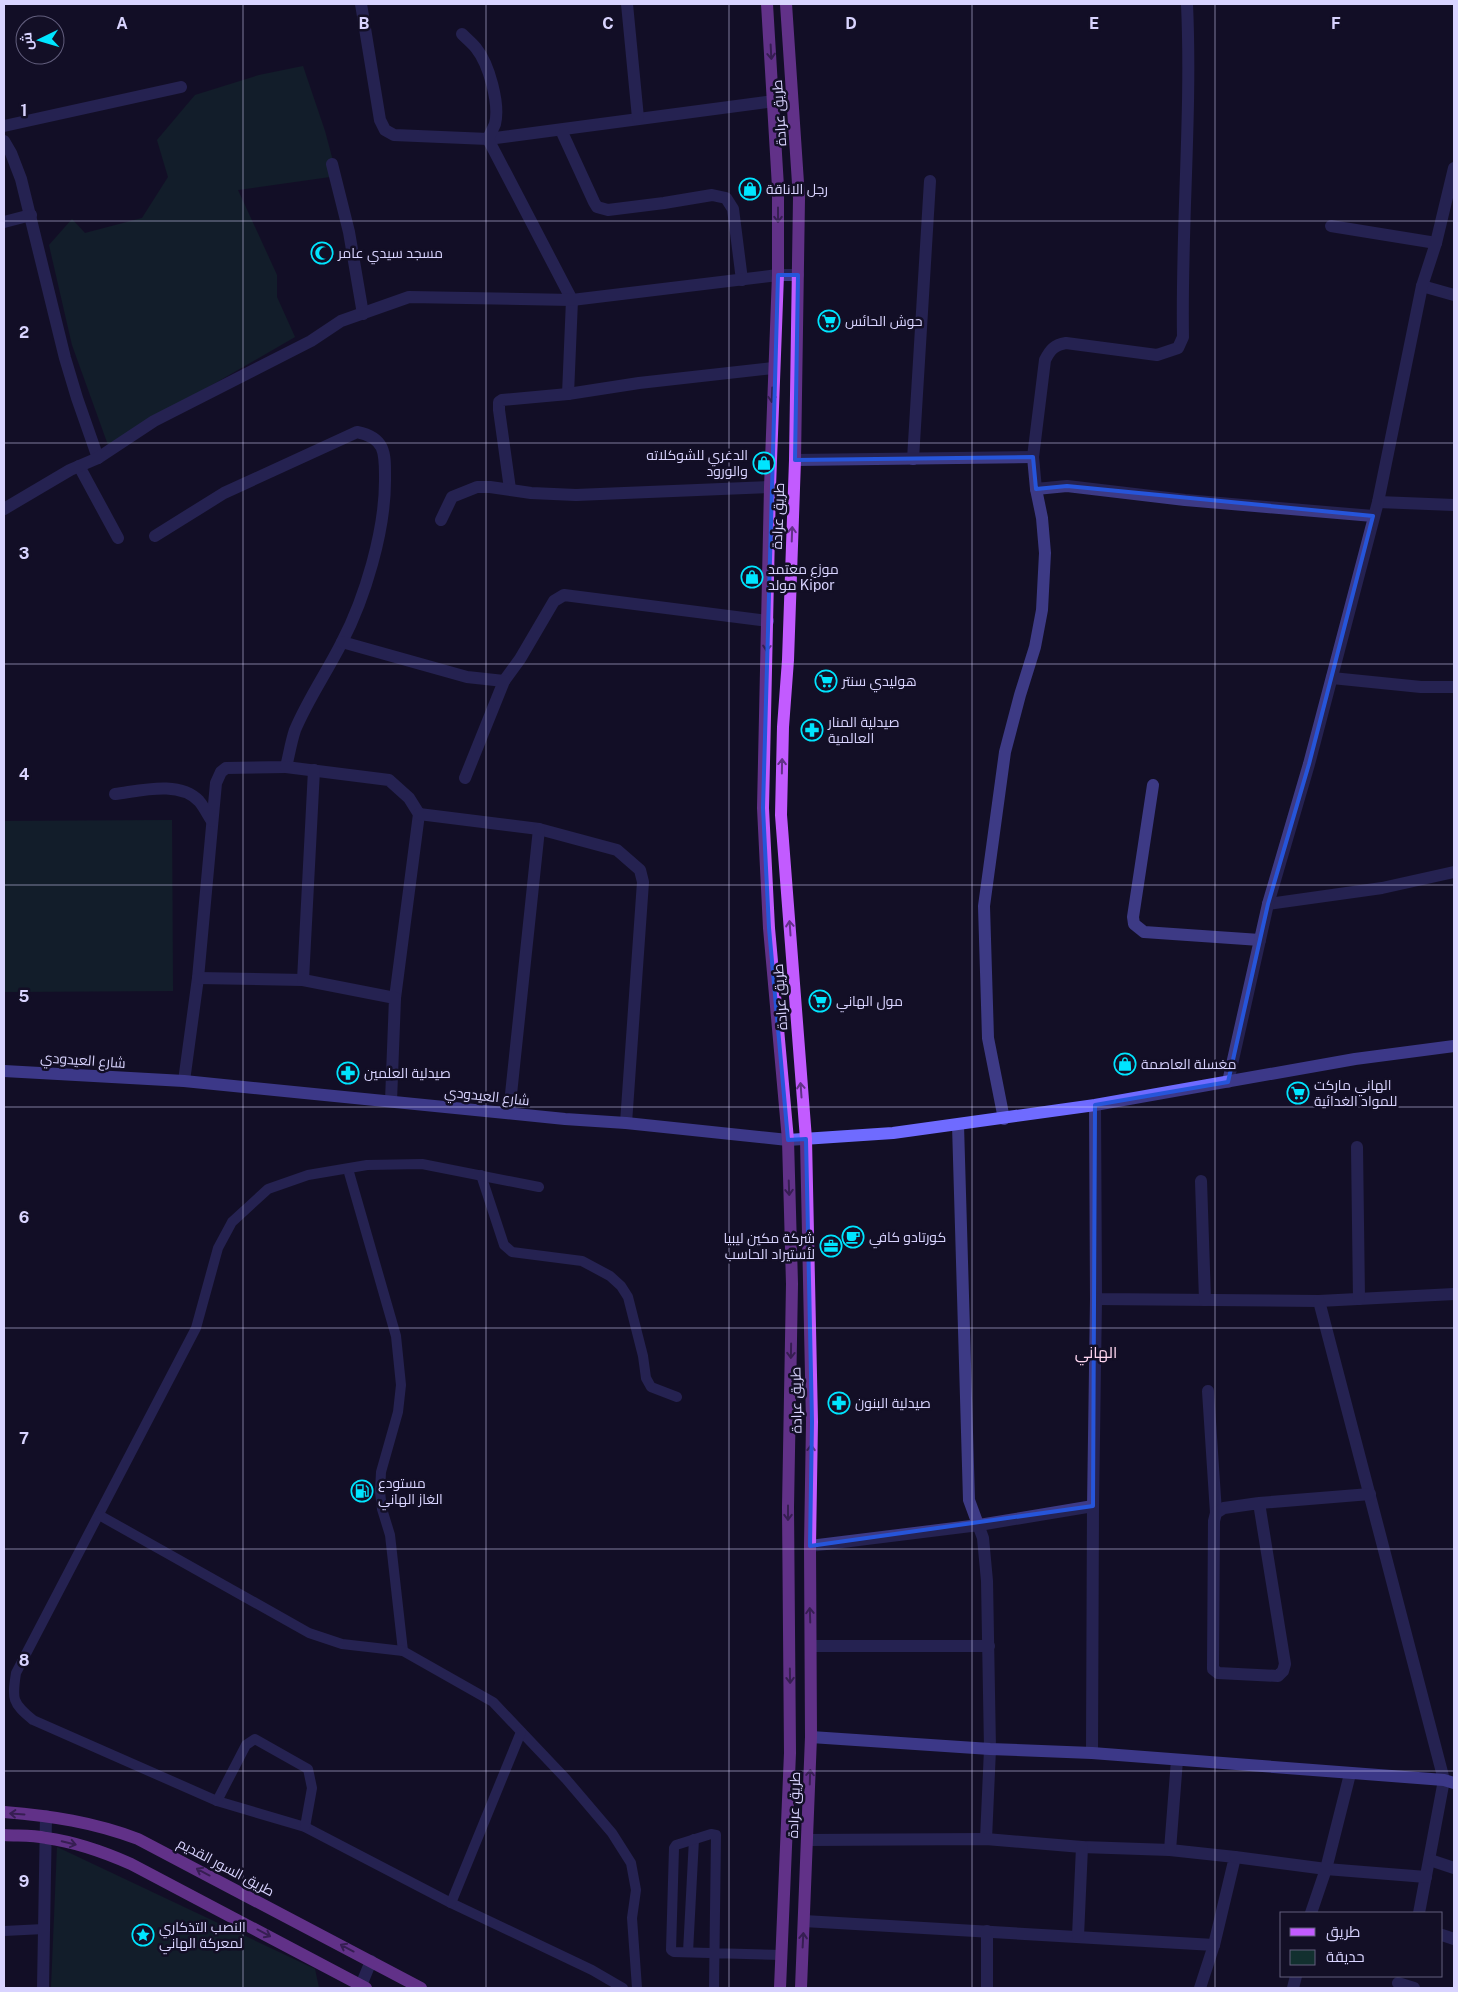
<svg xmlns="http://www.w3.org/2000/svg" width="1458" height="1992" font-family="'Public Sans',Cairo,sans-serif">
	<style>
		.green { fill: #12302f }
		.lines { fill: none; stroke-linecap: round; stroke-linejoin: round }
		.lane { stroke: #3d3a85; stroke-width: 10 }
		.street { stroke: #3d3a85; stroke-width: 12 }
		.secondary { stroke: #6f6bff; stroke-width: 12 }
		.primary { stroke: #c25bff; stroke-width: 12 }
		.oneway { stroke: #623188 }
		.marked { fill: none; stroke: #2655da; stroke-width: 4; stroke-linejoin: round }
		.grid { fill: none; stroke: #d9d4ff; stroke-width: 1; stroke-opacity: 0.55 }
		.labels { text-anchor: middle; stroke-width: 5; stroke-linejoin: round; paint-order: stroke }
		.street-label { font-size: 14px; fill: #d9d4ff; stroke: #130f26 }
		.poi-label { font-size: 14px; fill: #d9d4ff; stroke: #130f26; text-anchor: start }
		.quarter-label { font-size: 16px; fill: #ffd6f0; stroke: #130f26 }
		.grid-label { font-size: 16px; text-anchor: middle; font-weight: bold; fill: #d9d4ff; stroke: #130f26; stroke-width: 5; stroke-linejoin: round; paint-order: stroke }
	</style>
	<rect width="100%" height="100%" fill="#130f26"/>
	<g class="green">
		<path d="M303 66 325 131 337 176 238 190 277 275V297L295 337 108 445 72 345 49 245 72 219 85 233 142 218 168 177 157 140 195 95 259 75Z"/>
		<path d="M172 820 173 991 4 992V821Z"/>
		<path d="M57 1847 315 1969 319 1988H51Z"/>
	</g>
	<g class="lines">
		<g class="lane">
			<path d="M348 1169 396 1336 401 1385 398 1412 381 1472 380 1492 382 1509 390 1535 403 1651"/>
			<path d="M481 1175 504 1245 512 1252 582 1261 610 1276 621 1286 628 1297 643 1356 646 1378 651 1387 677 1397"/>
			<path d="M539 1187 422 1164 367 1165 308 1175 268 1189 232 1222 218 1248 196 1328 16 1673C12 1699 12 1703 33 1720L217 1801 305 1827 451 1903 592 1970 623 1988"/>
			<path d="M99 1515 309 1633 342 1644 403 1651 493 1702 566 1779 612 1833 631 1863 636 1890 632 1918 637 1988"/>
			<path d="M217 1801 246 1745 255 1739 308 1769 312 1788 305 1827"/>
			<path d="M451 1903 521 1732"/>
			<path d="M4 1931 44 1929"/>
			<path d="M688 1952 694 1839"/>
			<path d="M714 1988 716 1835 711 1834 676 1845 674 1848 671 1950 674 1952 782 1955"/>
		</g>
		<g class="street">
			<path d="M361 4 380 120 385 130 394 135 488 139 774 101"/>
			<path d="M627 4 638 118"/>
			<path d="M462 34C467 39 472 43 476 48 489 64 500 104 495 124 493 129 490 134 488 139L572 300 568 394"/>
			<path d="M4 126 181 87"/>
			<path d="M561 130 594 202 597 207 608 210 664 203 712 195 726 198 733 209 742 280"/>
			<path d="M4 141 11 153 21 179 65 358 77 398 98 458"/>
			<path d="M332 164 349 232 363 314"/>
			<path d="M4 222 31 215"/>
			<path d="M1331 226 1436 243"/>
			<path d="M1422 286 1454 295"/>
			<path d="M913 459 930 181"/>
			<path d="M795 460 1033 457"/>
			<path d="M79 466 118 538"/>
			<path d="M510 489 499 410V402L502 400 568 394 639 383 773 368"/>
			<path d="M1036 489 1067 486 1185 500 1373 516"/>
			<path d="M1378 502 1454 505"/>
			<path d="M4 509 70 470 98 458 154 421 311 341 341 321 409 297 572 300 778 275H798"/>
			<path d="M441 520 452 497 477 487H490L531 493 576 495 770 487"/>
			<path d="M155 536 224 493 357 432C387 438 385 455 385 481 385 531 365 598 342 642 327 672 308 699 295 730 291 742 289 755 286 767L226 768 221 772 216 783 198 978 184 1081"/>
			<path d="M342 642 467 677 504 681 520 659 554 601 564 595 768 621"/>
			<path d="M1332 678 1421 687H1454"/>
			<path d="M286 767 389 780 409 798 419 814 395 998"/>
			<path d="M465 778 504 681"/>
			<path d="M1153 785 1133 917 1134 924 1144 932 1260 940"/>
			<path d="M115 794C140 791 179 780 199 801 204 807 208 815 212 821"/>
			<path d="M419 814 539 829 617 850 640 870 643 882 626 1123"/>
			<path d="M1268 904 1382 888 1454 872"/>
			<path d="M198 978 303 980 395 998 391 1101"/>
			<path d="M303 980 314 770"/>
			<path d="M1228 1082 1268 904 1309 764 1378 502 1422 286 1436 243 1454 168"/>
			<path d="M1095 1105 1096 1299 1319 1301 1454 1294"/>
			<path d="M509 1113 539 829"/>
			<path d="M1004 1119 988 1038 984 906 1005 752 1020 695 1035 647 1042 610 1045 553 1042 518 1036 489 1033 457 1045 360C1050 350 1054 345 1066 343L1157 355 1178 348 1183 337C1181 226 1192 115 1187 4"/>
			<path d="M958 1125 969 1500 983 1538 987 1581 990 1749 986 1839"/>
			<path d="M1357 1147 1359 1299"/>
			<path d="M1201 1181 1205 1300"/>
			<path d="M1319 1301 1444 1780 1419 1913"/>
			<path d="M1208 1391 1216 1513"/>
			<path d="M1259 1503 1285 1664 1283 1671 1278 1676 1218 1673 1213 1669 1214 1521 1216 1513 1224 1508 1259 1503 1370 1494"/>
			<path d="M1093 1506 1096 1299"/>
			<path d="M810 1546 979 1525 1093 1506 1092 1753"/>
			<path d="M811 1646H989"/>
			<path d="M808 1840 986 1839 1082 1847 1170 1850 1235 1857 1214 1945 1200 1988"/>
			<path d="M1170 1850 1177 1760"/>
			<path d="M1235 1857 1326 1869 1426 1877"/>
			<path d="M1430 1860 1454 1868"/>
			<path d="M1311 1913 1326 1869 1350 1774"/>
			<path d="M804 1921 1214 1945"/>
			<path d="M1442 1935 1454 1939"/>
			<path d="M1078 1936 1082 1847"/>
			<path d="M1398 1983 1414 1988"/>
			<path d="M43 1988 46 1816"/>
			<path d="M360 1988 371 1961"/>
			<path d="M987 1988V1931"/>
			<path d="M1293 1988 1296 1976"/>
		</g>
		<g class="secondary">
			<path d="M4 1071 184 1081 565 1119 626 1123 788 1140 893 1133 1095 1105 1355 1059 1454 1046"/>
			<path d="M811 1737 990 1749 1092 1753 1444 1780 1454 1783"/>
		</g>
		<g class="primary">
			<path d="M767 4 778 187V275L770 487 763 808 769 928 788 1140 792 1284 788 1507 790 1753 780 1988"/>
			<path d="M786 4 799 198 795 460 788 660 783 727 781 815 806 1139 812 1422 810 1546 811 1737 801 1988"/>
			<path d="M4 1812C52 1816 93 1822 138 1839L421 1988"/>
			<path d="M4 1835C18 1836 32 1835 46 1838 76 1842 104 1852 131 1864L366 1988"/>
		</g>
	</g>
	<defs><path id="oneway-shaft" d="M-6 0H5M1.5-3L5.5 0L1.5 3" fill="none" stroke-width="1.6" stroke-linecap="round" stroke-linejoin="round" transform="scale(1.25)"/></defs>
	<g class="oneway">
		<use href="#oneway-shaft" transform="translate(771 52) rotate(87)"/>
		<use href="#oneway-shaft" transform="translate(778 215) rotate(90)"/>
		<use href="#oneway-shaft" transform="translate(772 395) rotate(92)"/>
		<use href="#oneway-shaft" transform="translate(792 534) rotate(-88)"/>
		<use href="#oneway-shaft" transform="translate(767 644) rotate(93)"/>
		<use href="#oneway-shaft" transform="translate(782 766) rotate(-89)"/>
		<use href="#oneway-shaft" transform="translate(790 928) rotate(-94)"/>
		<use href="#oneway-shaft" transform="translate(801 1090) rotate(-94)"/>
		<use href="#oneway-shaft" transform="translate(789 1188) rotate(88)"/>
		<use href="#oneway-shaft" transform="translate(791 1351) rotate(91)"/>
		<use href="#oneway-shaft" transform="translate(811 1452) rotate(-89)"/>
		<use href="#oneway-shaft" transform="translate(788 1513) rotate(90)"/>
		<use href="#oneway-shaft" transform="translate(810 1615) rotate(-92)"/>
		<use href="#oneway-shaft" transform="translate(790 1676) rotate(89)"/>
		<use href="#oneway-shaft" transform="translate(810 1777) rotate(-88)"/>
		<use href="#oneway-shaft" transform="translate(17 1814) rotate(-176)"/>
		<use href="#oneway-shaft" transform="translate(69 1843) rotate(14)"/>
		<use href="#oneway-shaft" transform="translate(203 1872) rotate(-152)"/>
		<use href="#oneway-shaft" transform="translate(264 1933) rotate(28)"/>
		<use href="#oneway-shaft" transform="translate(803 1940) rotate(-87)"/>
		<use href="#oneway-shaft" transform="translate(347 1948) rotate(-152)"/>
	</g>
	<path d="M0 0H1458V1992H0ZM778 275H798L795 460 1033 457 1036 489 1067 486 1373 516 1309 764 1268 904 1228 1082 1095 1105 1093 1506 810 1546 812 1422 806 1139 788 1140 769 928 763 808Z" fill="#130f26" fill-opacity=".55" fill-rule="evenodd"/>
	<path class="marked" d="M778 275H798L795 460 1033 457 1036 489 1067 486 1373 516 1309 764 1268 904 1228 1082 1095 1105 1093 1506 810 1546 812 1422 806 1139 788 1140 769 928 763 808Z"/>
	<path class="grid" d="M243 4V1988M486 4V1988M729 4V1988M972 4V1988M1215 4V1988M4 221H1454M4 443H1454M4 664H1454M4 885H1454M4 1107H1454M4 1328H1454M4 1549H1454M4 1771H1454"/>
	<defs>
		<g id="shop-ring" transform="scale(1.125)"><circle r="9.5" fill="#130f26" stroke="#00e5ff" stroke-width="1.5"/><path d="M-5-2.5h2.3a2.7 3.5 0 0 1 5.4 0H5L5.5 6h-11ZM-1.5-2.5h3a1.5 2.3 0 0 0-3 0Z" fill="#00e5ff"/></g>
		<g id="mosque-ring" transform="scale(1.125)"><circle r="9.5" fill="#130f26" stroke="#00e5ff" stroke-width="1.5"/><path d="M3.5-4.9A6 6 0 1 0 3.5 4.9A5 5 0 1 1 3.5-4.9Z" fill="#00e5ff"/></g>
		<g id="supermarket-ring" transform="scale(1.125)"><circle r="9.5" fill="#130f26" stroke="#00e5ff" stroke-width="1.5"/><path d="M-6-5.5h2.5l.6 2H6L4.5 2H-2.5L-4.4-4H-6ZM-1.5 3.2a1.3 1.3 0 1 0 .1 0ZM3 3.2a1.3 1.3 0 1 0 .1 0Z" fill="#00e5ff"/></g>
		<g id="pharmacy-ring" transform="scale(1.125)"><circle r="9.5" fill="#130f26" stroke="#00e5ff" stroke-width="1.5"/><path d="M-2-6h4v4h4v4h-4v4h-4v-4h-4v-4h4Z" fill="#00e5ff"/></g>
		<g id="cafe-ring" transform="scale(1.125)"><circle r="9.5" fill="#130f26" stroke="#00e5ff" stroke-width="1.5"/><path d="M-5.5-4.5H6V0H3Q3 3.5 0 3.5H-2.5Q-5.5 3.5-5.5 0ZM3-3.2v2h1.7v-2ZM-6 4.5H4V6H-6Z" fill="#00e5ff"/></g>
		<g id="office-ring" transform="scale(1.125)"><circle r="9.5" fill="#130f26" stroke="#00e5ff" stroke-width="1.5"/><path d="M-6-3h4V-5.5h4V-3h4V5H-6ZM-1-4.5V-3h2v-1.5ZM-6 0V1H6V0Z" fill="#00e5ff"/></g>
		<g id="fuel-ring" transform="scale(1.125)"><circle r="9.5" fill="#130f26" stroke="#00e5ff" stroke-width="1.5"/><path d="M-5.5-6h7V0h2V4h1.3V-2.5L3-4.5l.8-.8L6-3V5H2.5V1h-1V6h-7ZM-4.2-4.7v3.2H.2V-4.7Z" fill="#00e5ff"/></g>
		<g id="sight-ring" transform="scale(1.125)"><circle r="9.5" fill="#130f26" stroke="#00e5ff" stroke-width="1.5"/><path d="M0-6L1.8-2.2L6-1.7L2.9 1.2L3.7 5.4L0 3.3L-3.7 5.4L-2.9 1.2L-6-1.7L-1.8-2.2Z" fill="#00e5ff"/></g>
	</defs>
	<g fill-rule="evenodd">
		<use href="#shop-ring" x="750" y="189"/>
		<use href="#mosque-ring" x="322" y="253"/>
		<use href="#supermarket-ring" x="829" y="321"/>
		<use href="#shop-ring" x="764" y="463"/>
		<use href="#shop-ring" x="752" y="577"/>
		<use href="#supermarket-ring" x="826" y="681"/>
		<use href="#pharmacy-ring" x="812" y="730"/>
		<use href="#supermarket-ring" x="820" y="1001"/>
		<use href="#shop-ring" x="1125" y="1064"/>
		<use href="#pharmacy-ring" x="348" y="1073"/>
		<use href="#supermarket-ring" x="1298" y="1093"/>
		<use href="#cafe-ring" x="853" y="1237"/>
		<use href="#office-ring" x="831" y="1246"/>
		<use href="#pharmacy-ring" x="839" y="1403"/>
		<use href="#fuel-ring" x="362" y="1491"/>
		<use href="#sight-ring" x="143" y="1935"/>
	</g>
	<g class="labels">
		<g class="street-label">
			<text transform="translate(779 113) rotate(-94)" y="5">طريق عرادة</text>
			<text transform="translate(778 516) rotate(-88)" y="5">طريق عرادة</text>
			<text transform="translate(780 997) rotate(-94)" y="5">طريق عرادة</text>
			<text transform="translate(83 1060) rotate(4)" y="5">شارع العيدودي</text>
			<text transform="translate(487 1096) rotate(6)" y="5">شارع العيدودي</text>
			<text transform="translate(796 1400) rotate(-91)" y="5">طريق عرادة</text>
			<text transform="translate(794 1805) rotate(-88)" y="5">طريق عرادة</text>
			<text transform="translate(226 1867) rotate(28)" y="5">طريق السور القديم</text>
		</g>
		<g class="poi-label">
			<text x="766" y="194">رجل الاناقة</text>
			<text x="338" y="258">مسجد سيدي عامر</text>
			<text x="845" y="326">حوش الحائس</text>
			<text x="748" y="460" text-anchor="end">الدغري للشوكلاته<tspan x="748" dy="16">والورود</tspan></text>
			<text x="768" y="574">موزع معتمد<tspan x="768" dy="16">مولد Kipor</tspan></text>
			<text x="842" y="686">هوليدي سنتر</text>
			<text x="828" y="727">صيدلية المنار<tspan x="828" dy="16">العالمية</tspan></text>
			<text x="836" y="1006">مول الهاني</text>
			<text x="1141" y="1069">مغسلة العاصمة</text>
			<text x="364" y="1078">صيدلية العلمين</text>
			<text x="1314" y="1090">الهاني ماركت<tspan x="1314" dy="16">للمواد الغدائية</tspan></text>
			<text x="869" y="1242">كورتادو كافي</text>
			<text x="815" y="1243" text-anchor="end">شركة مكين ليبيا<tspan x="815" dy="16">لأستيراد الحاسب</tspan></text>
			<text x="855" y="1408">صيدلية البنون</text>
			<text x="378" y="1488">مستودع<tspan x="378" dy="16">الغاز الهاني</tspan></text>
			<text x="159" y="1932">النصب التذكاري<tspan x="159" dy="16">لمعركة الهاني</tspan></text>
		</g>
		<g class="quarter-label">
			<text x="1096" y="1358">الهاني</text>
		</g>
	</g>
	<g class="grid-label">
		<text x="122" y="29">A</text>
		<text x="364" y="29">B</text>
		<text x="608" y="29">C</text>
		<text x="851" y="29">D</text>
		<text x="1094" y="29">E</text>
		<text x="1336" y="29">F</text>
		<text x="24" y="116">1</text>
		<text x="24" y="338">2</text>
		<text x="24" y="559">3</text>
		<text x="24" y="780">4</text>
		<text x="24" y="1002">5</text>
		<text x="24" y="1223">6</text>
		<text x="24" y="1444">7</text>
		<text x="24" y="1666">8</text>
		<text x="24" y="1887">9</text>
	</g>
	<rect width="1458" height="1992" fill="none" stroke="#d9d4ff" stroke-width="10"/>
	<rect x="1280" y="1912" width="162" height="65" fill="#130f26" stroke="#625e7d"/>
	<rect x="1290" y="1928" width="25" height="8" fill="#c25bff" stroke="#625e7d"/>
	<text x="1326" y="1937" font-size="15" fill="#d9d4ff">طريق</text>
	<rect x="1290" y="1950" width="25" height="15" fill="#12302f" stroke="#625e7d"/>
	<text x="1326" y="1962" font-size="15" fill="#d9d4ff">حديقة</text>
	<g transform="translate(40 40) rotate(265)"><circle r="24" fill="#130f26" stroke="#625e7d"/>
	<path d="M0-4L9 19L0 12L-9 19Z" fill="#00e5ff"/>
	<text y="-8" font-size="14" font-weight="bold" text-anchor="middle" fill="#d9d4ff">ش</text>
	</g>
</svg>
